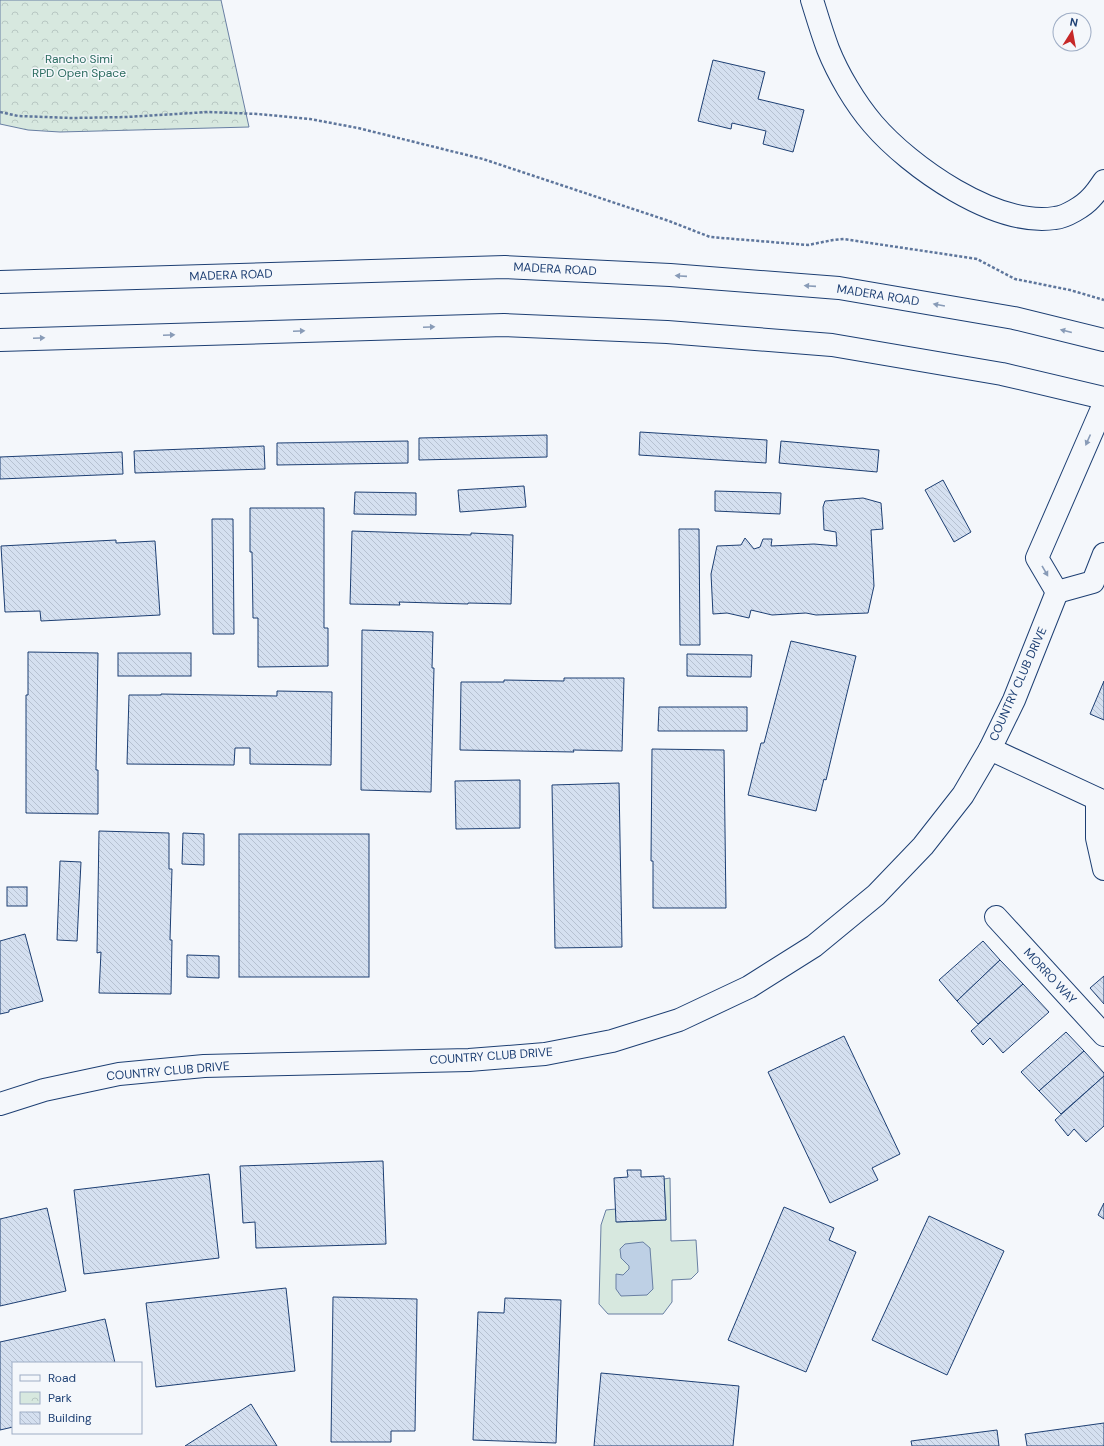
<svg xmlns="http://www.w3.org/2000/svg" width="1104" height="1446" font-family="'DM Sans',sans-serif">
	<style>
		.park { fill: url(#park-crowns); stroke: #687fa3 }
		.garden { fill: #d7e8df; stroke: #687fa3 }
		.water { fill: #bed0e5; stroke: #687fa3 }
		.building { fill: url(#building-back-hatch); stroke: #1d3f73 }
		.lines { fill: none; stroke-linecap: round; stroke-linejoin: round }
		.minor-casing { stroke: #1d3f73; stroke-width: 24 }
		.major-casing { stroke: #1d3f73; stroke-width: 24 }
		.path { stroke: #5e769c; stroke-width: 2.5; stroke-dasharray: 3 2; stroke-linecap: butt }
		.minor { stroke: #f4f7fb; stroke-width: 22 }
		.major { stroke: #f4f7fb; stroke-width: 22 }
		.oneway { fill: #889bb7 }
		.labels { text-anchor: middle; stroke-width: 3; stroke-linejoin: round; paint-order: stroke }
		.park-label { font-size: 12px; fill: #2c6c60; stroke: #f4f7fb }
		.street-label { font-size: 12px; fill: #1d3f73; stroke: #f4f7fb }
	</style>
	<defs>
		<pattern id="park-crowns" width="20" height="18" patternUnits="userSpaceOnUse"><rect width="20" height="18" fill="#d7e8df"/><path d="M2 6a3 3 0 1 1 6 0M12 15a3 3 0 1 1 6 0" fill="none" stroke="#b8c8c3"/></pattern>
		<pattern id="building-back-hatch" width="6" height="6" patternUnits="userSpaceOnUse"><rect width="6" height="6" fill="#d5e0f0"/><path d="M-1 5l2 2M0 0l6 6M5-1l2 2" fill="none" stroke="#b6c1d1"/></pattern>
	</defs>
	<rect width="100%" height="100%" fill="#f4f7fb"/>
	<path class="park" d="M0 0H221L249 127 60 132 28 130 0 124Z"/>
	<path class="garden" d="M670 1178 671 1241 696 1240 698 1272 691 1279 672 1280V1302L663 1314H608L599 1304 601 1225 606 1210 616 1209 617 1222 666 1220 664 1179Z"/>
	<path class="water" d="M643 1242 650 1248 653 1289 647 1295 621 1296 616 1289V1274L623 1275 629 1269V1266L621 1258 620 1249 625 1244Z"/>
	<g class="building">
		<path d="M713 60 765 72 758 99 804 110 793 152 763 144 766 131 732 123 731 129 698 121Z"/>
		<path d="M640 432 767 440 766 463 639 455Z"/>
		<path d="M547 435V457L419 460V438Z"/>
		<path d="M408 441V463L277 465V443Z"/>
		<path d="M781 441 879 450 877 472 779 463Z"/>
		<path d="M264 446 265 469 135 473 134 451Z"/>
		<path d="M122 452 123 474 0 479V457Z"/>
		<path d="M943 480 971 532 954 542 925 490Z"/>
		<path d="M524 486 526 507 460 512 458 490Z"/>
		<path d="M715 491 781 493 780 514 715 511Z"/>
		<path d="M355 492 416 493V515L354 514Z"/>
		<path d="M863 498 881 503 883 529 871 530 874 586 868 613 816 615 806 613 772 615 751 610 749 618 727 613 713 614 711 574 717 546 741 545 745 538 754 549 760 547 763 539H772L771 546 814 544 837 546 836 532 824 530 823 507 825 501Z"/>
		<path d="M250 508H324V628H328V666L258 667V618H253L252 552H250Z"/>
		<path d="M212 519H233L234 634H213Z"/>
		<path d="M679 529H699L700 645H680Z"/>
		<path d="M352 531 471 535V533L513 535 511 604 468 603V604L399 602 400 605 350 604Z"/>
		<path d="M116 540V543L155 541 160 615 41 621 40 611 5 612 1 546Z"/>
		<path d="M362 630 433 632 432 668H434L431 792 361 790Z"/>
		<path d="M791 641 856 656 826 780 824 779 816 811 748 795 761 743H764Z"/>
		<path d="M28 652 98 653 96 770H98V814L26 813V695H28Z"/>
		<rect x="118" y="653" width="73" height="23"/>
		<path d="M687 654 752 655 751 677 687 676Z"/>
		<path d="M564 678H624L622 751 573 750 574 752 460 750 461 682H504V680L564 681Z"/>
		<path d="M1104 681V720L1090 714Z"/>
		<path d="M277 691 332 692 331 765 250 764V748H235L234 765 127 764 129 695H161V694L277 696Z"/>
		<path d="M659 707H747V731H658Z"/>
		<path d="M652 749 724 750 726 908H653V861H651Z"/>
		<path d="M520 780V828L456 829 455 781Z"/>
		<path d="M619 783 622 947 555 948 552 785Z"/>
		<path d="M99 831 169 833V869H172L170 940H172L171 994 99 993 101 952 97 953Z"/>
		<path d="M183 833 204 834V865L182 864Z"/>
		<rect x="239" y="834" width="130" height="143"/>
		<path d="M60 861 81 862 77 941 57 940Z"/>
		<rect x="7" y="887" width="20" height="19"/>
		<path d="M25 934 43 1001 9 1010V1012L0 1014V941Z"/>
		<path d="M983 941 1000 960 957 1001 939 980Z"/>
		<path d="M187 955 219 956V978L187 977Z"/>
		<path d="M1000 960 1023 984 978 1024 957 1001Z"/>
		<path d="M1104 976V1004L1090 988Z"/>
		<path d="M1023 984 1049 1012 1003 1053 990 1038 983 1045 971 1031Z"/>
		<path d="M1066 1032 1084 1051 1039 1091 1021 1072Z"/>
		<path d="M844 1036 900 1154 872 1168 878 1180 830 1203 768 1072Z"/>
		<path d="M1084 1051 1104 1073V1076L1061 1114 1039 1091Z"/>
		<path d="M1104 1076V1126L1086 1142 1074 1129 1068 1136 1055 1120Z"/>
		<path d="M383 1161 386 1244 256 1248 255 1222 243 1223 240 1166Z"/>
		<path d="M627 1170H641V1177L664 1176 666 1220 616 1222 614 1178 628 1177Z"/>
		<path d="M209 1174 219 1258 84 1274 74 1190Z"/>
		<path d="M1104 1203V1219L1098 1215Z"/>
		<path d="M784 1207 834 1228 829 1240 856 1252 806 1372 728 1340Z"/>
		<path d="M47 1208 66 1291 0 1306V1219Z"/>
		<path d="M929 1216 1004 1251 947 1375 872 1340Z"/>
		<path d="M286 1288 295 1371 156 1387 146 1303Z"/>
		<path d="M333 1297 417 1299 415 1431H391V1442H331Z"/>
		<path d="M505 1298 561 1300 556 1443 473 1440 478 1312 504 1313Z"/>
		<path d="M105 1319 115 1363H13V1427L0 1430V1342Z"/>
		<path d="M601 1373 739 1386 733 1446H594Z"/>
		<path d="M251 1404 277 1446H185Z"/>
		<path d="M1104 1423V1446H1027L1025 1434Z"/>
		<path d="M997 1430 999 1446H912L911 1441Z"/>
	</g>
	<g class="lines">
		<g class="minor-casing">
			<g id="minor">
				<path d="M812 0C817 16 822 33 828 49 838 74 855 103 873 124 910 167 995 227 1055 218 1066 217 1084 206 1091 198 1096 193 1100 187 1104 181"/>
				<path d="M1057 592 1037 558 1104 404"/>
				<path d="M1057 592 1093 582 1104 554"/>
				<path d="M990 749 1104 802"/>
				<path d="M1097 799V838L1104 869"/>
				<path d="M996 917 1104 1035"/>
				<path d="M0 1104 44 1090 119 1074 204 1066 469 1060 545 1054 612 1041 679 1020 749 987 814 946 876 895 923 846 963 795 990 749 1014 700 1057 592"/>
			</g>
		</g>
		<g class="major-casing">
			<g id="major">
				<path d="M0 282 505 267 670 275 839 288 1014 318 1104 340"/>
				<path d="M0 340 504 325 667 332 832 345 1002 374 1104 398"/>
			</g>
		</g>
		<path class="path" d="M0 112 18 116 72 118 127 117 208 112 258 114 310 119 358 128 483 159 669 221 710 237 808 245 833 240 844 239 977 259 1015 279 1070 290 1104 300"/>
		<use href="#minor" class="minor"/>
		<use href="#major" class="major"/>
	</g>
	<defs><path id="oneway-solid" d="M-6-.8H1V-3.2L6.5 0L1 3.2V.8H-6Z"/></defs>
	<g class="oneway">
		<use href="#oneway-solid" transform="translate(681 276) rotate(-176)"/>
		<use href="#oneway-solid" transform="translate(810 286) rotate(-176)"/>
		<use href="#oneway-solid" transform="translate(939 305) rotate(-170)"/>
		<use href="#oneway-solid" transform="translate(429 327) rotate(-2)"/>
		<use href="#oneway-solid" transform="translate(299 331) rotate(-2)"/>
		<use href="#oneway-solid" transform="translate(1066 331) rotate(-166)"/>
		<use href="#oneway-solid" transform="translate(169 335) rotate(-2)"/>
		<use href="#oneway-solid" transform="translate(39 338) rotate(-2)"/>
		<use href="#oneway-solid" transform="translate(1088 440) rotate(114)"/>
		<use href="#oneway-solid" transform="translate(1045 571) rotate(60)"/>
	</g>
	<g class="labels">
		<g class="park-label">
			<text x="79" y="63">Rancho Simi<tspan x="79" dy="14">RPD Open Space</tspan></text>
		</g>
		<g class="street-label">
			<text transform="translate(555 269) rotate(3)" y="4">MADERA ROAD</text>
			<text transform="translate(231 275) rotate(-2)" y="4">MADERA ROAD</text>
			<text transform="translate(878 295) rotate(9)" y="4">MADERA ROAD</text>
			<text transform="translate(1018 684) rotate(-66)" y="4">COUNTRY CLUB DRIVE</text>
			<text transform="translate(1050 976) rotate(47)" y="4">MORRO WAY</text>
			<text transform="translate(491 1056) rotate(-4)" y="4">COUNTRY CLUB DRIVE</text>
			<text transform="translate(168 1071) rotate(-5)" y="4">COUNTRY CLUB DRIVE</text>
		</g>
	</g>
	<rect x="12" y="1362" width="130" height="72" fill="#f4f7fb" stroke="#9eadc5"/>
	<rect x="20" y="1375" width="20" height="6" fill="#f4f7fb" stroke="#9eadc5"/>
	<text x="48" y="1382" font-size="12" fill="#1d3f73">Road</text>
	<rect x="20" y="1392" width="20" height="12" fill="url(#park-crowns)" stroke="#9eadc5"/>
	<text x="48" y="1402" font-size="12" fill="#1d3f73">Park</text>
	<rect x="20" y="1412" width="20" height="12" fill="url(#building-back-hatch)" stroke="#9eadc5"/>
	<text x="48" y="1422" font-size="12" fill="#1d3f73">Building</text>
	<g transform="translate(1072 32) rotate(11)"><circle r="19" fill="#f4f7fb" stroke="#9eadc5"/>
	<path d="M0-3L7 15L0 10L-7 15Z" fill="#c62828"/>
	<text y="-6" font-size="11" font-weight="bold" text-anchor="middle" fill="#1d3f73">N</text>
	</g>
</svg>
